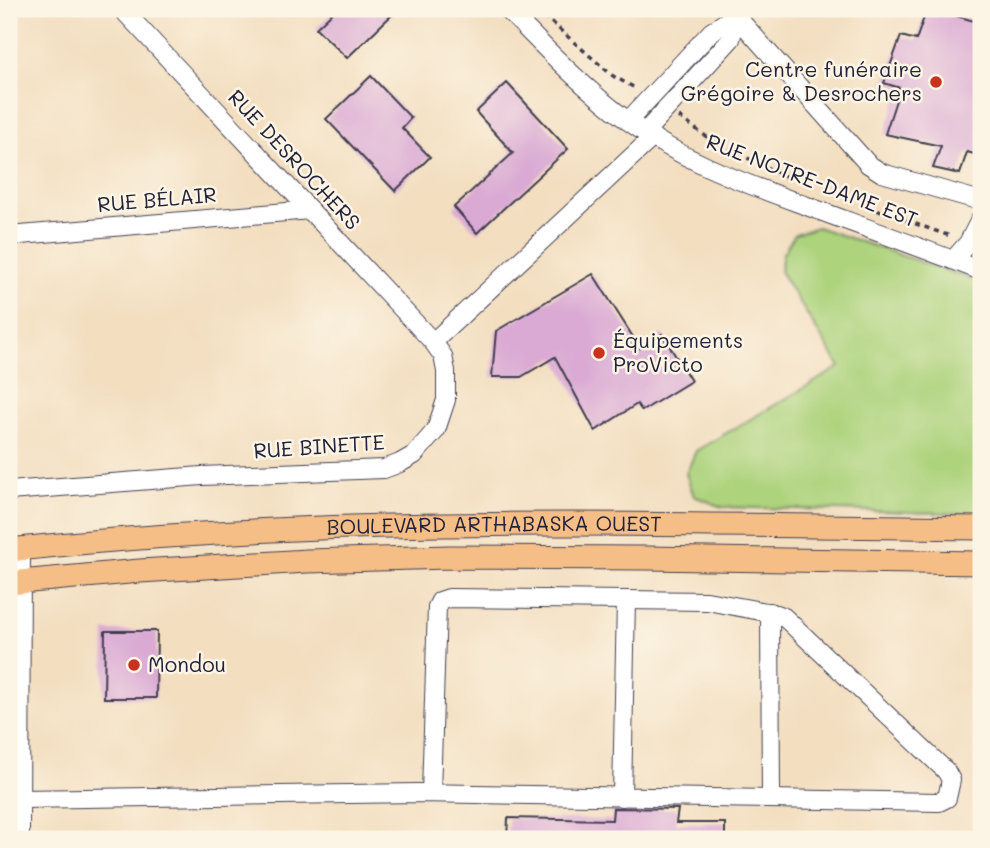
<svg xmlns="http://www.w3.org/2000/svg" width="990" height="848" font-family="Mali,sans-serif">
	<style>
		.green { fill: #add37d; stroke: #687a5c; stroke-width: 2 }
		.building { fill: #daaad4 }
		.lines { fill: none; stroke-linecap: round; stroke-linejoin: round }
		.minor-casing { stroke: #413e4f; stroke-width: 20 }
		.major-casing { stroke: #413e4f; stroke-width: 25 }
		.path { stroke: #413e4f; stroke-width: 3.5; stroke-dasharray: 5 5; stroke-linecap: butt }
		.minor { stroke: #fff; stroke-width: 18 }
		.major { stroke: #f6be87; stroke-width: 23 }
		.poi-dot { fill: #c8321e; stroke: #fcf5e5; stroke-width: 2.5 }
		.labels { text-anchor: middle; stroke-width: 5; stroke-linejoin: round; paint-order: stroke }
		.poi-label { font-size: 21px; fill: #22223b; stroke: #fcf5e5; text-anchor: start }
		.street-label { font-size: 21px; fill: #22223b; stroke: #fcf5e5 }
	</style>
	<rect width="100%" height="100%" fill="#fcf5e5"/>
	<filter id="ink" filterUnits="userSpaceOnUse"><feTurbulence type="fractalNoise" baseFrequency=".0143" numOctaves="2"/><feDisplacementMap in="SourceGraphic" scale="14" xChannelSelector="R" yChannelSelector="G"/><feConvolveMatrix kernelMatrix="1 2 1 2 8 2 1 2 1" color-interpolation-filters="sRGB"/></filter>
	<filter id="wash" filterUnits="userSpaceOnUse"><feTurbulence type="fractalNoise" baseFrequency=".00686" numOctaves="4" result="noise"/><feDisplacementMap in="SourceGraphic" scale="28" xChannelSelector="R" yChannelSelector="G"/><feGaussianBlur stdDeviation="1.57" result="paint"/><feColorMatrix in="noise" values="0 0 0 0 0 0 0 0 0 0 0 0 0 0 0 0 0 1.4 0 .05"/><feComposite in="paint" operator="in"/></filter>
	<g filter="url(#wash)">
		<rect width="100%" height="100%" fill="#f3dec0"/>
		<path class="green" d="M817 227 968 278 981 286V514L722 507 694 496 686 474 696 451 840 367 780 271 783 253 795 234Z"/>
		<g id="blocks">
			<g class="building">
				<path d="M336 9H398L347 58 316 28Z"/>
				<path d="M927 9H932L981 23V156L967 152 960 174 933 168 941 146 885 134 900 88 884 83 901 36 916 40Z"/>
				<path d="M371 76 411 118 402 128 430 157 395 191 326 119Z"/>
				<path d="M507 83 568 149 477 233 454 207 513 153 476 112Z"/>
				<path d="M593 274 640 348 662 334 691 381 642 411 637 404 595 431 555 357 521 377H492L496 331Z"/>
				<path d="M105 631H157L156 698H104Z"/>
				<path d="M613 808 678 809 676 823H725V839H507L508 818 612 820Z"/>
			</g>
		</g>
	</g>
	<g filter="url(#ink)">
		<use href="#blocks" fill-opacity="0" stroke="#413e4f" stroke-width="2"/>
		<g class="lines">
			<g class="minor-casing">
				<g id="minor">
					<path d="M507 9C545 48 584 89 628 121 678 158 738 181 796 202 858 225 920 247 981 271"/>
					<path d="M736 16 868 164 882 173 981 201"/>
					<path d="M628 121 711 32 743 10"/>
					<path d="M645 132 731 39 736 16"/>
					<path d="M9 236 310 210"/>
					<path d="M953 260 968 243 981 218"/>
					<path d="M433 342 653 137"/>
					<path d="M9 491 202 476 384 469 400 463 414 455 436 430 446 400V371L443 356 433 342 122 9"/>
					<path d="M770 612 771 799"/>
					<path d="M622 797 626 600"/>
					<path d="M21 799 418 793 939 802 947 798 951 780 946 771 784 617 777 614 707 601 449 598 440 601 437 607 431 793"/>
					<path d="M20 839 21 549"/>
				</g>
			</g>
			<g class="major-casing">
				<g id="major">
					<path id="s1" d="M9 550C332 514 657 525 981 528"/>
					<path d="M9 583 140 571 307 561 449 557 646 558 981 563"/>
				</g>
			</g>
			<g class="path">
				<path d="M536 9 613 76 635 88"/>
				<path d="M679 117 711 140 788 178"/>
				<path d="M868 207 950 236"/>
			</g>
			<use href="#minor" class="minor"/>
			<use href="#major" class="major"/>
		</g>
	</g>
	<g class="poi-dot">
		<circle cx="936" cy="82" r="7"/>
		<circle cx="599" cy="353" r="7"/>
		<circle cx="134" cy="665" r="7"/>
	</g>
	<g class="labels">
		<g class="poi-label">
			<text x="922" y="77" text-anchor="end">Centre funéraire<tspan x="922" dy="24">Grégoire &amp; Desrochers</tspan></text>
			<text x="613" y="348">Équipements<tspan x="613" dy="24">ProVicto</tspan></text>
			<text x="148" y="672">Mondou</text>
		</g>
		<g class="street-label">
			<text transform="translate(294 160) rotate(47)" y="7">RUE DESROCHERS</text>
			<text transform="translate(812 181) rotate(21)" y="7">RUE NOTRE-DAME EST</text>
			<text transform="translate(157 200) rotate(-5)" y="7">RUE BÉLAIR</text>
			<text transform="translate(319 447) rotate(-4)" y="7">RUE BINETTE</text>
			<text dy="7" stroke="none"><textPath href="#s1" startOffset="486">BOULEVARD ARTHABASKA OUEST</textPath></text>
		</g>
	</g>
	<rect width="990" height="848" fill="none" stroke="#fcf5e5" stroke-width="35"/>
</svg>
